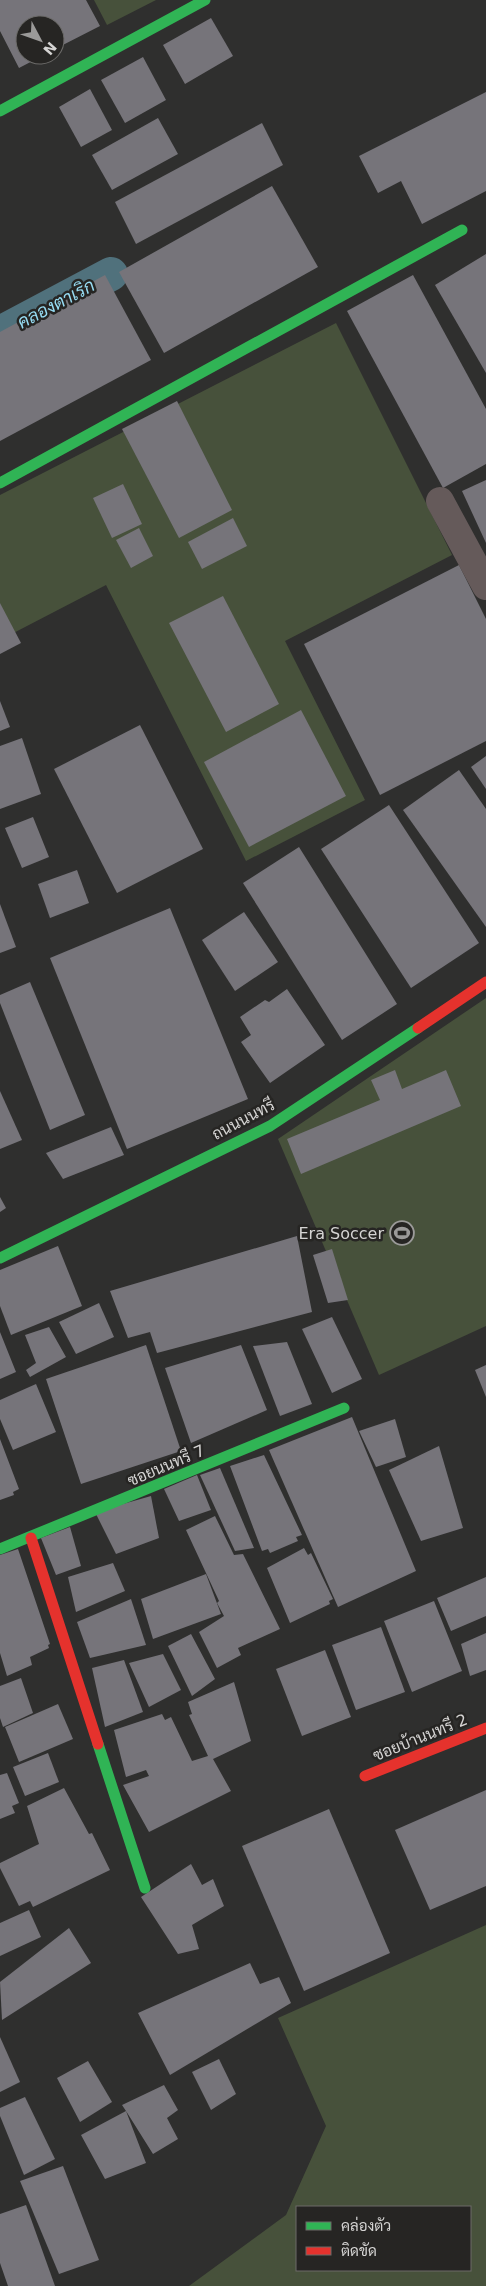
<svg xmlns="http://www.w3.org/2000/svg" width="486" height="2286" font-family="'DejaVu Sans',Sarabun,sans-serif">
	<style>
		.green { fill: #47513b; fill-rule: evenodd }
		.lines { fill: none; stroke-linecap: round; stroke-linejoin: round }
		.canal { stroke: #50717c; stroke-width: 34 }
		.building { fill: #76747a }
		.street { stroke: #655a5a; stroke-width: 28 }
		.fast { stroke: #30b455; stroke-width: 11 }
		.jam { stroke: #e5322d; stroke-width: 11 }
		.labels { text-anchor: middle; stroke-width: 5; stroke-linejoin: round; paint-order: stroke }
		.street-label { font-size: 16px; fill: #d5d4d3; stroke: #262523 }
		.poi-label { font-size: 16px; fill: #d5d4d3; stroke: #262523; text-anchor: end }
		.water-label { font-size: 18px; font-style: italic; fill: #96dbf2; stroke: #262523 }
	</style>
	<rect width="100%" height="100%" fill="#2f2f2e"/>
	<g class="green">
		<path d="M94 0H156L107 25Z"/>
		<path d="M336 323 452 555 285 641 365 800 246 861 106 585 0 640V495Z"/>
		<path d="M486 998V1326L379 1375 278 1139Z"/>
		<path d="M486 1925V2286H189L286 2215 326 2126 278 2018ZM297 2207H470V2270H297Z"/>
	</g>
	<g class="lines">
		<path class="canal" d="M0 333 111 274"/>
	</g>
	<g class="building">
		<path d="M0 0H86L100 26 55 49V25H25V55H44L19 68 0 31Z"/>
		<path d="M211 18 233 56 185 84 163 45Z"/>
		<path d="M143 57 166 100 125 123 101 80Z"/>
		<path d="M90 89 112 130 81 147 59 107Z"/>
		<path d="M486 92V191L422 224 401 181 378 193 359 156Z"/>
		<path d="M158 118 178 154 112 190 92 155Z"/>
		<path d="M262 123 283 165 136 244 115 202Z"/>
		<path d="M272 186 318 267 164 353 119 272Z"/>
		<path d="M486 254V373L435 285Z"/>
		<path d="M105 275 151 360 0 441V332Z"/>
		<path d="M413 275 486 409V464L443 488 347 311Z"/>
		<path d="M177 401 232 510 179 538 122 429Z"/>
		<path d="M486 480V543L462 491Z"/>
		<path d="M123 484 142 524 112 538 93 498Z"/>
		<path d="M233 518 247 546 202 569 188 542Z"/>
		<path d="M139 528 153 556 131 568 116 540Z"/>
		<path d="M459 565 486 619V741L380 795 304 644Z"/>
		<path d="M223 596 279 704 226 732 169 623Z"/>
		<path d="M0 603 21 643 0 654Z"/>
		<path d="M0 701 10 727 0 731Z"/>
		<path d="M301 710 346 796 249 847 204 762Z"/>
		<path d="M140 725 203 849 117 893 54 769Z"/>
		<path d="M22 738 41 794 0 809V746Z"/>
		<path d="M486 756V789L471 767Z"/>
		<path d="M459 770 486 809V927L403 810Z"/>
		<path d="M389 805 479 943 411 988 321 849Z"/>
		<path d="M33 817 49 857 22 868 5 828Z"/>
		<path d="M299 847 397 1004 342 1040 243 883Z"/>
		<path d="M77 870 89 903 50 918 38 884Z"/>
		<path d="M0 904 16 947 0 953Z"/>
		<path d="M170 908 248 1099 127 1149 50 958Z"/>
		<path d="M244 912 278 962 235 991 202 940Z"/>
		<path d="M30 982 85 1115 50 1130 0 1003V995Z"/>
		<path d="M287 989 325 1045 270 1083 241 1042 251 1035 240 1017 265 1000 269 1002Z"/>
		<path d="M395 1070 402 1089 446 1070 461 1106 301 1174 287 1139 380 1100 371 1080Z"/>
		<path d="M0 1091 22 1140 0 1149Z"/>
		<path d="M111 1127 124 1155 63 1179 46 1153Z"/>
		<path d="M0 1197 6 1208 0 1212Z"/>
		<path d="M297 1236 312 1312 157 1353 150 1332 128 1338 110 1291Z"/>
		<path d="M58 1246 82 1306 11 1335 0 1306V1270Z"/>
		<path d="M332 1249 348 1300 328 1303 313 1255Z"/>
		<path d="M99 1303 114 1337 76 1354 59 1322Z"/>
		<path d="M332 1317 362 1379 332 1393 302 1329Z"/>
		<path d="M49 1327 66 1357 30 1377 26 1370 36 1363 25 1335Z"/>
		<path d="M0 1332 16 1372 0 1379Z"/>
		<path d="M287 1342 312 1404 280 1416 253 1346Z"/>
		<path d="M146 1345 181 1451 81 1484 46 1379Z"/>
		<path d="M241 1345 267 1410 191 1443 165 1368Z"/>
		<path d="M486 1365V1397L475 1370Z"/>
		<path d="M36 1384 56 1432 13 1450 0 1419V1400Z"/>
		<path d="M352 1417 416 1571 338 1607 269 1450Z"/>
		<path d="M395 1419 406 1457 376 1467 359 1431Z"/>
		<path d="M0 1439 19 1489 13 1492 14 1495 0 1500Z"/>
		<path d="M439 1446 463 1528 421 1541 389 1470Z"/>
		<path d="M264 1455 302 1535 296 1537 298 1541 270 1553 268 1549 262 1551 230 1466Z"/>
		<path d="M220 1468 254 1548 235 1551 200 1475Z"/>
		<path d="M197 1475 211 1510 179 1521 164 1489Z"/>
		<path d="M151 1496 159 1538 116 1554 95 1512Z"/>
		<path d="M215 1516 234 1555 243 1554 280 1629 238 1648 241 1655 217 1668 199 1632 224 1616 217 1603 219 1601 186 1530Z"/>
		<path d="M70 1527 81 1566 56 1575 41 1538Z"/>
		<path d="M304 1548 308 1555 311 1553 333 1599 329 1601 330 1604 290 1623 267 1568Z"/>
		<path d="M18 1549 50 1644 48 1645 49 1648 30 1657 32 1665 7 1676 0 1653V1555Z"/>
		<path d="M113 1563 125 1591 76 1612 68 1577Z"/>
		<path d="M206 1574 221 1614 153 1639 141 1599Z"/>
		<path d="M486 1577V1616L451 1631 437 1598Z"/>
		<path d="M131 1599 146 1645 90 1658 77 1622Z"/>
		<path d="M434 1601 462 1671 412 1692 384 1621Z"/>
		<path d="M381 1627 405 1692 356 1710 332 1645Z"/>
		<path d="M486 1633V1670L470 1676 461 1644Z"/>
		<path d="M191 1634 215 1679 192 1696 168 1646Z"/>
		<path d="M325 1650 351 1717 302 1736 276 1669Z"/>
		<path d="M163 1654 181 1690 149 1707 129 1663Z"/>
		<path d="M124 1660 143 1712 105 1727 92 1668Z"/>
		<path d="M21 1678 33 1713 3 1727 0 1718V1686Z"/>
		<path d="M234 1682 251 1741 213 1759 231 1791 149 1832 123 1785 149 1776 146 1770 126 1777 114 1730 162 1714 165 1720 171 1717 192 1761 208 1756 189 1715 192 1714 188 1702Z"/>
		<path d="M58 1704 73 1739 19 1762 5 1727Z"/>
		<path d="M48 1753 59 1782 25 1796 13 1767Z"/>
		<path d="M7 1773 19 1803 12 1806 15 1813 0 1819V1775Z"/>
		<path d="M64 1788 89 1834 92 1833 110 1870 33 1907 30 1901 19 1906 0 1868V1863L39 1844 27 1806Z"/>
		<path d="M486 1790V1886L430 1910 395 1830Z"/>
		<path d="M329 1809 390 1953 304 1991 242 1846Z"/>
		<path d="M191 1864 202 1885 213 1879 224 1906 192 1925 199 1949 178 1954 141 1897Z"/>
		<path d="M29 1910 41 1937 0 1956V1923Z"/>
		<path d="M69 1928 91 1963 2 2020 0 1982Z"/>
		<path d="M250 1963 260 1984 279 1977 291 2003 170 2075 138 2013Z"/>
		<path d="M0 2037 20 2082 0 2092Z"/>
		<path d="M219 2059 236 2094 211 2110 192 2072Z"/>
		<path d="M88 2061 112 2102 80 2122 57 2078Z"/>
		<path d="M164 2085 178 2110 167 2118 178 2139 153 2154 126 2111 146 2163 105 2179 81 2135 126 2111 122 2105Z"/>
		<path d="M25 2097 55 2159 24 2175 0 2116V2108Z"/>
		<path d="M63 2166 99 2260 59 2274 20 2181Z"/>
		<path d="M26 2205 55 2286H8L0 2263V2214Z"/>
	</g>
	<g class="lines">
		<path class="street" d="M440 501 486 586"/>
		<g class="fast">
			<path d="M0 111 205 0"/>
			<path d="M0 483 462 230"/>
			<path d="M0 1258 270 1126 418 1028"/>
			<path d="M0 1549 344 1408"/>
			<path d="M98 1744 145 1888"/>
		</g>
		<g class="jam">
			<path d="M418 1028 486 982"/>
			<path d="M31 1538 98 1744"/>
			<path d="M365 1776 486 1728"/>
		</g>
	</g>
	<defs>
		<g id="stadium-ring" transform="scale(1.25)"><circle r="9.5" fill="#262523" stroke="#9b9a99" stroke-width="1.5"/><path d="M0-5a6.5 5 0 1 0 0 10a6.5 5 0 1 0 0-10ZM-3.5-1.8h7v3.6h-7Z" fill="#9b9a99"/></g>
	</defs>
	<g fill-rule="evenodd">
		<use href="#stadium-ring" x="402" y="1233"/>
	</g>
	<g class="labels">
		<g class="street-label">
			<text transform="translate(243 1119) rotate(-28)" y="6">ถนนนนทรี</text>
			<text transform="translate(166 1465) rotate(-23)" y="6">ซอยนนทรี 7</text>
			<text transform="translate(420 1737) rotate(-22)" y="6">ซอยบ้านนทรี 2</text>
		</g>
		<g class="poi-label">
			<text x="384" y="1239">Era Soccer</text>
		</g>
		<g class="water-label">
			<text transform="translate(56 304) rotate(-28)" y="6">คลองตาเริก</text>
		</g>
	</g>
	<rect x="296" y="2206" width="175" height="65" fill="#262523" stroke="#6c6b69"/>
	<rect x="306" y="2222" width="25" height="8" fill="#30b455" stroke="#6c6b69"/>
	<text x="341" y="2231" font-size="15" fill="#d5d4d3">คล่องตัว</text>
	<rect x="306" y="2247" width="25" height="8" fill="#e5322d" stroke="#6c6b69"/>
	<text x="341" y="2256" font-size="15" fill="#d5d4d3">ติดขัด</text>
	<g transform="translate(40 40) rotate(131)"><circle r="24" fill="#262523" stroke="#6c6b69"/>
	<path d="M0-4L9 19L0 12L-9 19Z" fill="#9b9a99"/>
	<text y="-8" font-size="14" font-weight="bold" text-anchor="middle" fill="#d5d4d3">N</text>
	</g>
</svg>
